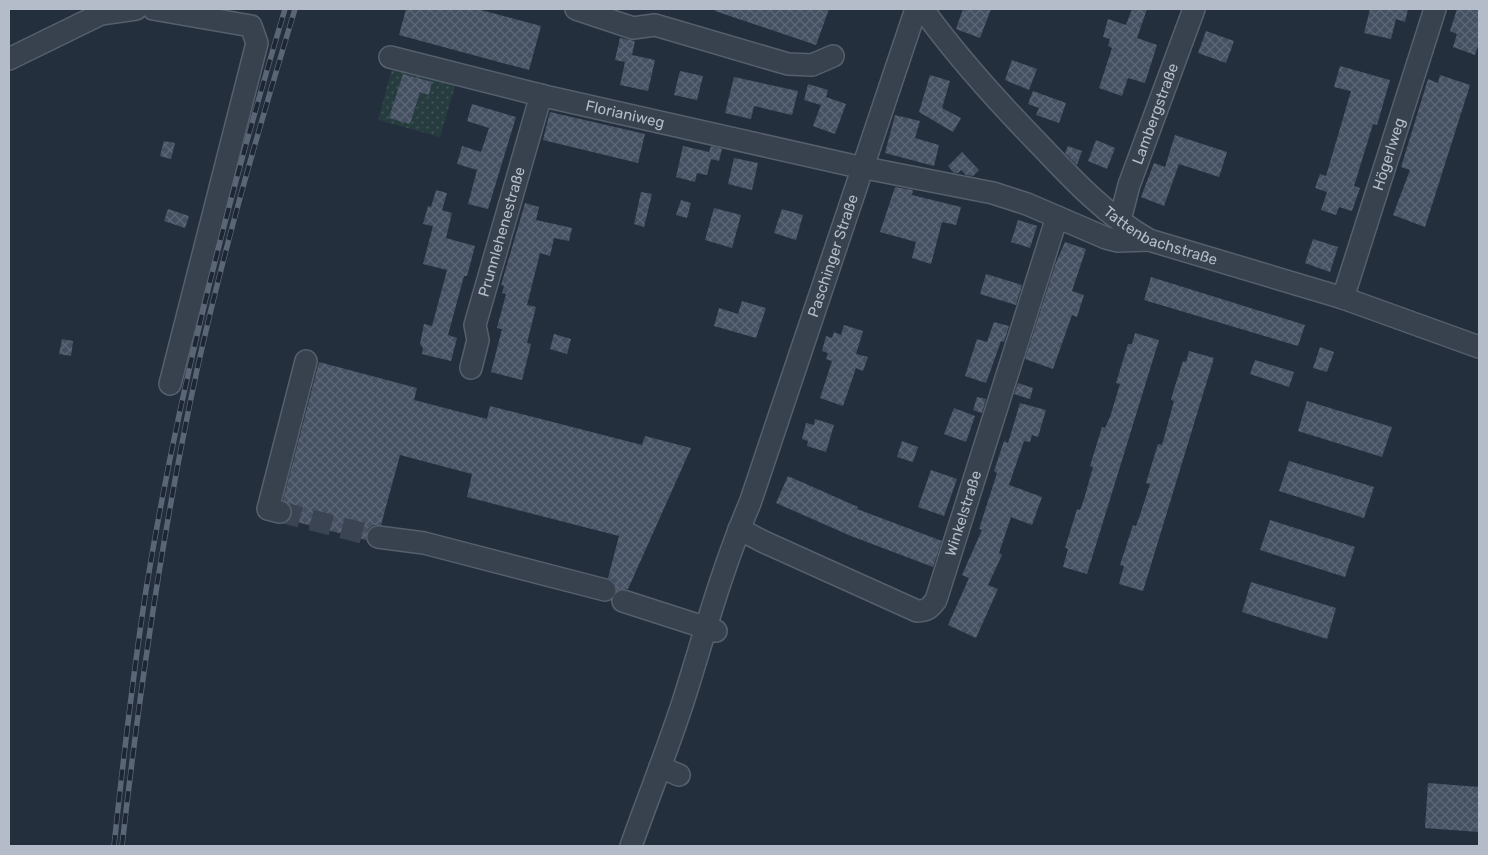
<svg xmlns="http://www.w3.org/2000/svg" width="1488" height="855" font-family="Rubik,sans-serif">
	<style>
		.green { fill: url(#green-dots) }
		.building { fill: url(#building-cross-hatch) }
		.lines { fill: none; stroke-linecap: round; stroke-linejoin: round }
		.minor-tunnel { stroke: #3a4453; stroke-width: 21; stroke-dasharray: 21 11; stroke-linecap: butt }
		.minor-casing { stroke: #565f6c; stroke-width: 24 }
		.minor { stroke: #38414e; stroke-width: 21 }
		.rail-casing { stroke: #5a6575; stroke-width: 5.5 }
		.rail { stroke: #1d2633; stroke-width: 4; stroke-dasharray: 11; stroke-linecap: butt }
		.labels { text-anchor: middle; stroke-width: 4; stroke-linejoin: round; paint-order: stroke }
		.street-label { font-size: 15px; fill: #b4bcc9; stroke: #1d2633 }
	</style>
	<defs>
		<pattern id="green-dots" width="8" height="8" patternUnits="userSpaceOnUse" patternTransform="scale(1.25)"><rect width="8" height="8" fill="#263c3f"/><path d="M2 2h.1M6 6h.1" fill="none" stroke="#435659" stroke-width="1.8" stroke-linecap="round"/></pattern>
		<pattern id="building-cross-hatch" width="8" height="8" patternUnits="userSpaceOnUse" patternTransform="scale(1.25)"><rect width="8" height="8" fill="#455162"/><path d="M0 0l8 8M0 8l8-8" fill="none" stroke="#5d6877"/></pattern>
	</defs>
	<rect width="100%" height="100%" fill="#242f3e"/>
	<path class="green" d="M393 65 456 83 440 137 378 120Z"/>
	<g class="building">
		<path d="M406 9H477L541 26 529 70 399 35Z"/>
		<path d="M715 9H829L816 45 715 11Z"/>
		<path d="M963 9H991L980 38 956 29Z"/>
		<path d="M1132 9H1147L1137 38 1157 45 1145 83 1128 78 1122 96 1099 88 1112 48 1108 46 1110 39 1103 37 1108 19 1126 25Z"/>
		<path d="M1370 9H1408L1405 22 1396 19 1391 39 1364 33Z"/>
		<path d="M1457 9H1479V43L1475 55 1453 47 1457 34 1450 31Z"/>
		<path d="M1206 31 1234 41 1226 63 1198 53Z"/>
		<path d="M620 38 635 41 632 55 655 60 648 91 620 85 625 62 615 60Z"/>
		<path d="M1012 60 1037 69 1029 90 1005 80Z"/>
		<path d="M1340 66 1390 80 1377 125 1373 124 1354 186 1360 188 1352 211 1339 207 1336 215 1321 210 1327 192 1315 188 1320 174 1326 176 1351 91 1334 87Z"/>
		<path d="M680 71 703 76 697 100 674 95Z"/>
		<path d="M403 74 432 82 429 95 420 92 410 124 389 118Z"/>
		<path d="M930 75 950 81 942 108 961 118 953 132 919 112Z"/>
		<path d="M1440 75 1470 85 1425 227 1393 215 1410 170 1401 167 1428 79 1438 83Z"/>
		<path d="M734 77 798 91 792 115 754 106 751 119 725 113Z"/>
		<path d="M808 84 828 90 826 97 846 104 835 134 813 126 821 105 804 100Z"/>
		<path d="M1033 91 1066 103 1059 123 1036 115 1039 108 1028 104Z"/>
		<path d="M472 104 516 117 488 209 468 204 477 170 457 164 462 146 481 152 489 128 467 121Z"/>
		<path d="M550 112 645 134 638 163 543 140Z"/>
		<path d="M895 115 920 121 915 138 939 145 934 166 885 153Z"/>
		<path d="M1175 135 1227 152 1219 177 1179 164 1164 206 1141 197 1154 163 1165 167Z"/>
		<path d="M1096 140 1115 148 1107 169 1088 161Z"/>
		<path d="M164 141 175 143 171 159 160 156Z"/>
		<path d="M683 146 709 152 711 146 722 149 719 161 711 159 707 175 697 173 695 182 676 177Z"/>
		<path d="M1068 146 1082 151 1077 165 1065 153Z"/>
		<path d="M962 152 979 170 973 176 966 175 961 170 958 173H954L948 166Z"/>
		<path d="M734 158 758 163 752 190 728 184Z"/>
		<path d="M895 187 913 190 912 195 961 207 956 225 942 222 931 264 912 258 916 242 880 232Z"/>
		<path d="M436 190 447 193 442 210 452 213 446 238 475 246 467 276H464L448 335 457 338 451 361 422 354 423 348 420 344 424 324 432 326 447 270 423 264 433 226 423 224 428 206 431 207Z"/>
		<path d="M641 192 652 194 644 227 634 224Z"/>
		<path d="M681 200 691 203 687 218 676 215Z"/>
		<path d="M525 203 539 207 536 220 572 228 569 241 554 238 550 256 540 253 527 305 536 307 527 343 531 344 522 380 491 372 502 329 497 328 506 294 502 293 504 286 501 285Z"/>
		<path d="M714 208 741 215 732 248 705 240Z"/>
		<path d="M168 209 189 216 185 228 164 221Z"/>
		<path d="M782 209 803 215 796 240 774 233Z"/>
		<path d="M1018 220 1037 226 1030 248 1011 242Z"/>
		<path d="M1313 239 1338 247 1330 272 1305 263Z"/>
		<path d="M1065 242 1086 249 1072 291 1084 295 1077 317 1072 315 1053 369 1025 359 1055 265Z"/>
		<path d="M986 274 1022 285 1016 305 980 294Z"/>
		<path d="M1151 277 1305 325 1298 346 1144 300Z"/>
		<path d="M742 301 766 308 756 338 714 326 719 308 738 314Z"/>
		<path d="M994 322 1009 326 1004 342 1001 341 986 383 965 376 977 339 987 342Z"/>
		<path d="M844 325 863 331 856 354 868 357 863 371 856 368 843 406 820 398 832 361 826 359 828 353 822 351 826 336 832 338 834 332 841 335Z"/>
		<path d="M1135 333 1159 340 1087 574 1063 567 1068 549 1065 548 1077 509 1080 510 1084 499 1093 467 1090 466 1102 427 1105 428 1110 417 1120 384 1116 383 1128 344H1132Z"/>
		<path d="M554 334 571 339 567 354 550 349Z"/>
		<path d="M62 339 73 341 71 356 59 354Z"/>
		<path d="M1320 347 1334 352 1327 372 1313 368Z"/>
		<path d="M1189 351 1214 358 1143 591 1119 584 1124 566 1120 565 1133 525 1136 526 1140 515 1150 484 1146 483 1158 444 1162 445 1174 401 1171 400 1174 389 1183 361 1186 362Z"/>
		<path d="M1255 360 1294 372 1289 387 1250 374Z"/>
		<path d="M319 362 417 388 414 400 487 419 490 406 642 445 645 436 691 448 628 589 617 590 614 581 608 578 619 536 467 497 472 474 400 455 381 525H374L368 529 366 540 289 520 292 508 283 500Z"/>
		<path d="M1018 383 1033 388 1030 399 1014 394Z"/>
		<path d="M977 397 986 399 982 413 973 410Z"/>
		<path d="M1307 401 1392 427 1382 457 1298 431Z"/>
		<path d="M1020 403 1046 410 1038 437 1032 435 1030 442 1024 441 1009 485 1042 497 1032 525 1011 517 999 553 1002 555 988 585 998 589 976 638 948 625 969 578 962 575 982 530 979 529 997 473 994 471 1004 441 1008 443Z"/>
		<path d="M954 408 975 416 966 442 944 434Z"/>
		<path d="M815 419 834 425 826 452 807 446 808 441 802 439 806 423 814 425Z"/>
		<path d="M902 441 918 447 913 462 897 457Z"/>
		<path d="M1289 461 1374 487 1364 518 1279 491Z"/>
		<path d="M931 470 957 479 944 516 918 507Z"/>
		<path d="M788 476 858 507 857 509 942 541 933 567 851 536 776 503Z"/>
		<path d="M1270 520 1355 547 1345 577 1260 550Z"/>
		<path d="M1251 582 1336 608 1327 639 1242 612Z"/>
		<path d="M1428 783 1479 787V832L1425 828Z"/>
	</g>
	<g class="lines">
		<path class="minor-tunnel" d="M280 512 378 537"/>
		<g class="minor-casing">
			<g id="minor">
				<path d="M153 9 251 26 257 43 170 384"/>
				<path d="M576 9 633 28 655 25 788 64 812 65 833 56"/>
				<path id="s1" d="M916 9 927 15C961 61 1000 104 1040 145 1073 180 1107 216 1149 240L1343 298 1479 347"/>
				<path id="s2" d="M390 57 544 96 850 165 993 193 1027 204 1106 238 1118 241 1149 240"/>
				<path d="M9 59 101 14 136 9"/>
				<path id="s3" d="M1120 220 1129 185 1194 9"/>
				<path id="s4" d="M1343 298 1435 9"/>
				<path id="s5" d="M471 368 478 340 475 325 541 95"/>
				<path d="M280 512 268 509 306 361"/>
				<path id="s6" d="M739 529 764 542 917 611C927 611 930 608 936 600L1057 217"/>
				<path d="M378 537 424 543 605 590"/>
				<path d="M623 601 716 631"/>
				<path d="M660 767 679 775"/>
				<path id="s7" d="M631 846C648 798 667 751 683 702 704 636 722 568 750 503L916 9"/>
			</g>
		</g>
		<use href="#minor" class="minor"/>
		<g class="rail-casing">
			<g id="rail">
				<path d="M114 846C123 761 133 675 146 590 178 393 228 200 285 9"/>
				<path d="M122 846C140 686 163 527 197 370 224 248 259 128 295 9"/>
			</g>
		</g>
		<use href="#rail" class="rail"/>
	</g>
	<g class="labels">
		<g class="street-label">
			<text dy="5" stroke="none"><textPath href="#s2" startOffset="242">Florianiweg</textPath></text>
			<text dy="5" stroke="none"><textPath href="#s3" startOffset="112">Lambergstraße</textPath></text>
			<text dy="5" stroke="none"><textPath href="#s4" startOffset="151">Högerlweg</textPath></text>
			<text dy="5" stroke="none"><textPath href="#s5" startOffset="141">Prunnlehenestraße</textPath></text>
			<text dy="5" stroke="none"><textPath href="#s1" startOffset="339">Tattenbachstraße</textPath></text>
			<text dy="5" stroke="none"><textPath href="#s7" startOffset="624">Paschinger Straße</textPath></text>
			<text dy="5" stroke="none"><textPath href="#s6" startOffset="310">Winkelstraße</textPath></text>
		</g>
	</g>
	<rect width="1488" height="855" fill="none" stroke="#b4bcc9" stroke-width="20"/>
</svg>
